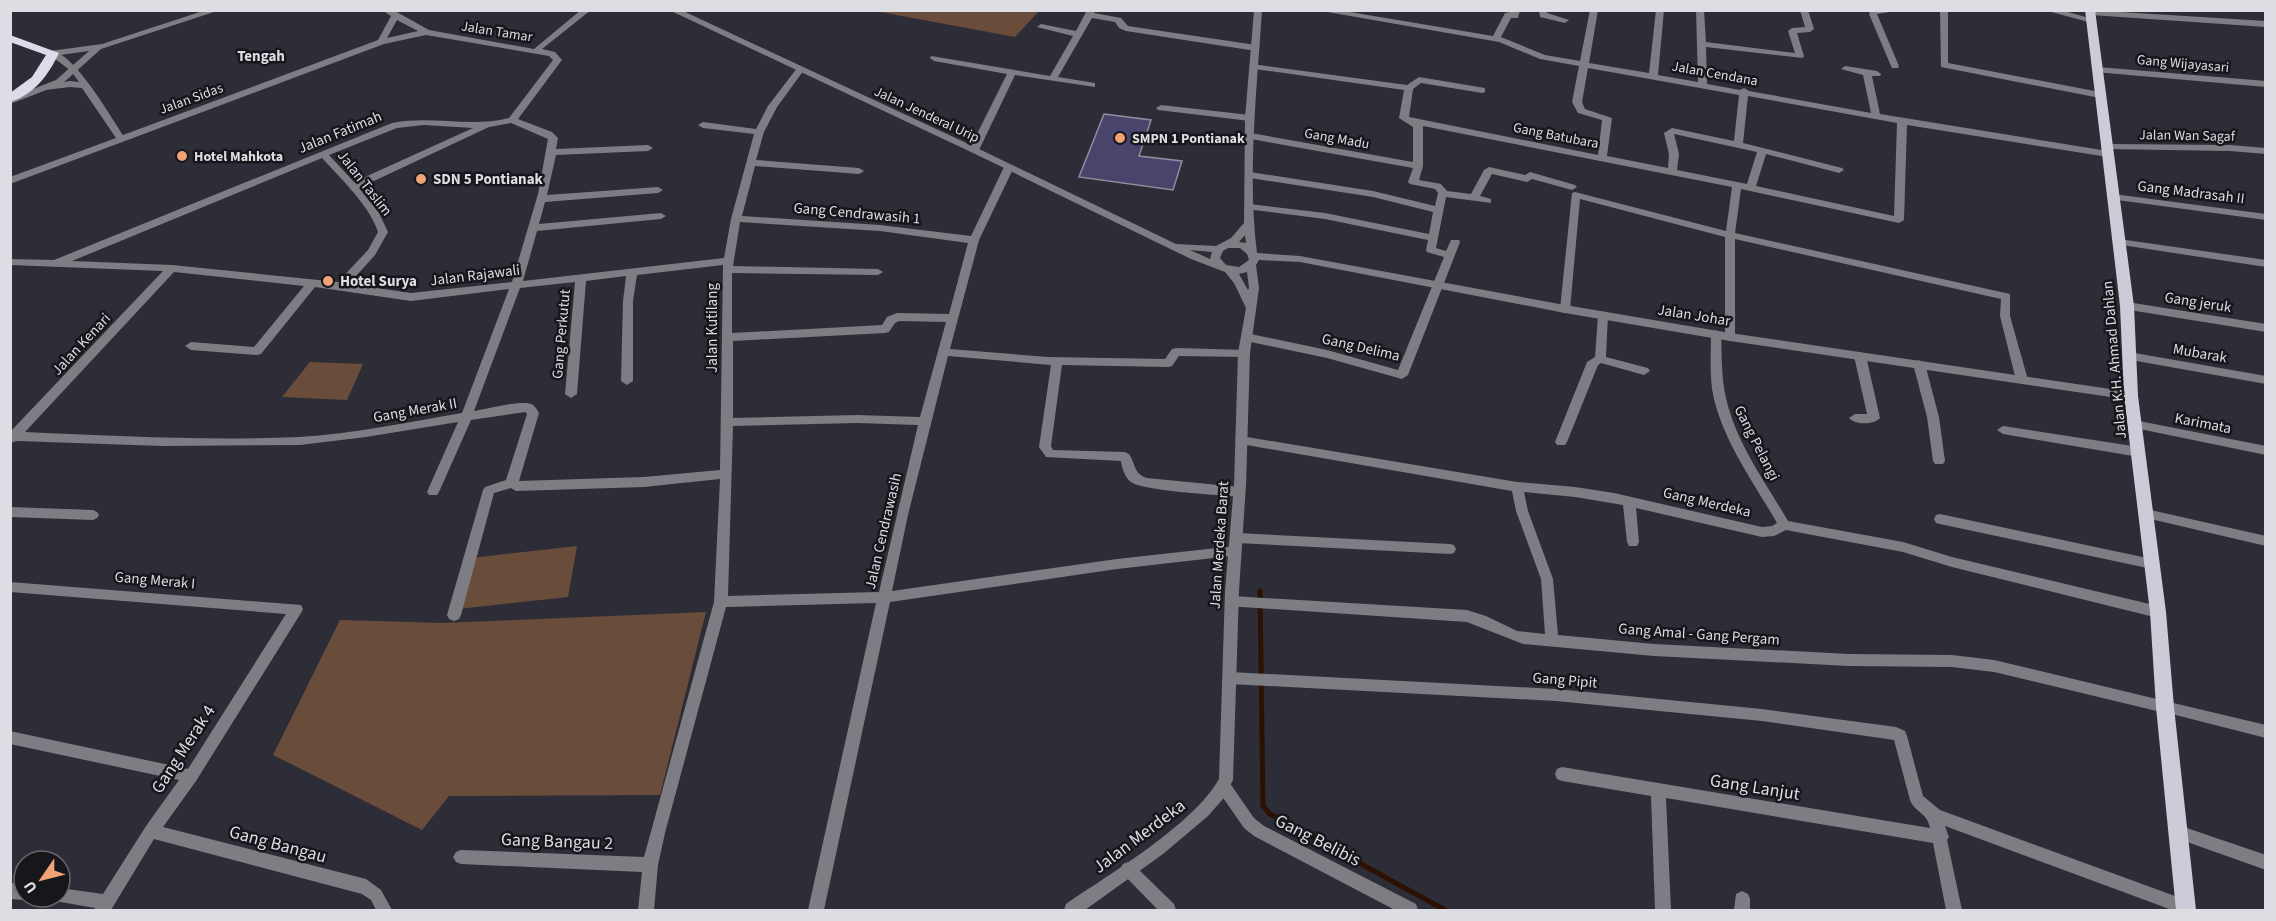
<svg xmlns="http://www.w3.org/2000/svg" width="2276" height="921" font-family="'Source Sans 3',sans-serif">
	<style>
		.green { fill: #6a4c3b }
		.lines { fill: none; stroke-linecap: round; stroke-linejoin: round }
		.stream { stroke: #2c1101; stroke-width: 5 }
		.building { fill: #48446c; stroke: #8e8e9c; stroke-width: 1.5 }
		.minor { fill: #7d7d83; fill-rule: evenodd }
		.tertiary { fill: #7d7d83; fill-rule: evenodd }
		.primary { fill: #cccbd8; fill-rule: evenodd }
		.trunk { fill: #dcdbe9; fill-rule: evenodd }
		.poi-dot { fill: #efa377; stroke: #16161b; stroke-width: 2 }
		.labels { text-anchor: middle; stroke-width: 5; stroke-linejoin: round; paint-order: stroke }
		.far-street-label { font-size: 14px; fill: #dddde4; stroke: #16161b }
		.far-poi-label { font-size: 14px; font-weight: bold; fill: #dddde4; stroke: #16161b; text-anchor: start }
		.far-quarter-label { font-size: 15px; font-weight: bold; fill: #dddde4; stroke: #16161b }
		.street-label { font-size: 15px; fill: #dddde4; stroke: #16161b }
		.poi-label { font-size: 15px; font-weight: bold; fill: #dddde4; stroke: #16161b; text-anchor: start }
		.near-street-label { font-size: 18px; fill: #dddde4; stroke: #16161b }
	</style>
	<rect width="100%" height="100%" fill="#2d2d38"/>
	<g class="green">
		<path d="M875 11 1039 10V11L1015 37Z"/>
		<path d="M310 362 363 364 347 400 282 397Z"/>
		<path d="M577 546 568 597 458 609 471 558Z"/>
		<path d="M706 612 660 795 449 796 422 830 273 755 340 620 443 623Z"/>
	</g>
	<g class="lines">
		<path class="stream" d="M1260 591 1263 806 1270 814 1445 910"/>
	</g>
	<path class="building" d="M1104 114 1151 120 1139 156 1182 161 1173 190 1079 177Z"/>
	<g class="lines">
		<g class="minor">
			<path d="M382 10H393L429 30 534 49 581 10H591L542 49 555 52 562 60 518 119 552 132 558 138 556 149 648 145 653 148 648 151 556 155 547 195 658 187 663 190 658 193 545 202 539 224 661 213 666 216 661 219 537 231 523 281 724 258 731 219 754 134 703 128 698 125 703 122 756 129 768 106 797 68 800 67 804 70 777 107 764 132 756 160 859 168 864 171 859 174 755 166 742 216 880 225 971 236 1004 167 1009 164 1014 167 979 240 950 349 1048 357 1165 359 1172 349 1176 348 1248 350 1250 353 1248 356 1244 357 1179 356 1172 366 1168 367 1062 365 1051 446 1053 450 1125 452 1129 454C1136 465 1134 474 1147 478L1239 487 1243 489 1245 492 1243 495 1239 497C1220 495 1143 491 1131 482 1125 478 1122 468 1121 461L1046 457 1039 447 1051 365 948 356 908 515 892 591 1117 559 1235 546 1240 547 1241 551 1240 555 1117 569 890 602 824 910H808L876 603 726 607 665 833 658 865 654 910H638L642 872 461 864 456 862 453 857 456 852 461 850 644 857 714 602 720 479 644 487 516 491 511 488 494 493 461 615 459 619 454 621 449 619 447 615 483 490 485 487 506 480 527 414 525 412 471 420 439 492 437 495H429L427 492 458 422 366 437 300 445 163 446 17 441 10 443V432L163 271 10 265V259L54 260 392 123C431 115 470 128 509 118L553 60 549 56 426 35 384 44 10 184V177L116 138 82 88 70 87 45 90V86L48 85 70 81 79 82 71 71 50 55V51C72 49 111 117 123 135L378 40 391 16ZM397 20 418 31 387 38ZM511 123 548 139 538 194 512 282 411 293 349 284 375 255 388 232 379 213 359 188 489 127ZM424 125 473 128 354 182 329 155 397 128ZM322 158C340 178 370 206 378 232L368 250 338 282 172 265 72 261ZM740 222 880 231 968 243 949 314 897 313 887 317 882 325 732 333V273L878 275 883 272 878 269 733 266ZM723 265 720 470 644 477 519 481 539 413C538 411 535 406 533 405 524 399 486 409 474 411L520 288 575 282 565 394 571 398 577 394 586 281 626 276 623 301 621 381 627 385 633 381V301L637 275ZM174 272 304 286 254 347 191 342 185 346 191 350 257 355 261 354 315 287 411 301 509 289 462 413C408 422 353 434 299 437 208 441 116 436 25 432ZM899 321 946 322 920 417 857 415 733 418V341L885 333 889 332 895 323ZM857 423 918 425 879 592 728 596 733 426Z"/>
			<path d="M1087 10H1095L1094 13 1121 18 1128 26 1256 45 1260 48 1256 51 1126 31 1119 28 1115 22 1092 18 1058 77 1095 83V87L1015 75 979 150 974 153 971 152 969 150 1007 74 934 61 930 58 931 56 1050 76 1073 36 1037 27 1041 24 1076 31Z"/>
			<path d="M1316 10H1338L1493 36 1505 13 1520 10 1518 18H1511L1501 37 1545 55 1580 61 1590 10H1598L1589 63 1649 73 1656 10H1664L1658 75 1698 82 1696 10H1704L1706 42 1795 53 1788 31 1792 28 1805 27 1800 10H1808L1814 29 1810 32 1797 33 1804 56 1803 58 1706 47 1707 84 1740 90 1744 88 1749 91 1871 113 1863 75 1841 69 1845 66 1877 71 1881 74 1880 76H1872L1880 114 2108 151 2113 154 2108 157 1907 125 1904 220 1899 223 1741 189 1735 233 2010 294V316L2028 380 2022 384 2016 380 2000 316 2001 299 1735 239V337L1734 340H1726L1725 337V237L1580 199 1570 309 1565 313 1561 312 1560 309 1572 193 1575 192 1726 231 1732 187 1423 126V166L1419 180 1441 184 1447 191 1471 194 1484 170 1489 167 1525 175 1530 172 1575 185 1577 187 1572 190 1532 179 1527 182 1492 174 1480 196 1491 199V203L1446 197 1436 248 1446 251 1451 240H1459L1460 242 1408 375 1402 379 1327 358 1246 341 1241 337 1246 333 1327 350 1398 370 1444 257 1427 252 1426 250 1428 240 1325 219 1246 209V205L1250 204 1325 213 1429 234 1433 212 1373 197 1250 178 1245 175 1250 172 1373 191 1435 206 1438 193 1435 189 1410 184 1408 182 1413 168 1251 139 1246 136 1251 133 1413 162V127L1399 118 1404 90 1255 69 1252 68V64L1407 85 1419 77 1485 88V92L1482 93 1421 83 1413 89 1409 117 1598 155 1602 120 1578 113 1572 102 1579 66 1540 59 1499 42ZM1588 68 1739 95 1734 141 1672 128 1664 133 1669 154 1668 168 1607 156 1612 118 1585 109 1582 102ZM1748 96 1897 123 1894 216 1756 186 1766 154 1839 173 1844 170 1842 168 1743 143ZM1674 134 1757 152 1747 184 1677 170 1679 154Z"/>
			<path d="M1539 10H1547V13L1569 20 1565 23 1540 17Z"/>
			<path d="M1871 10H1902L1877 14 1899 66 1898 68H1892L1891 66 1869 14Z"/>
			<path d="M1940 10H1948V63L2100 92 2105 95 2100 98 1941 67Z"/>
			<path d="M2044 10H2061L2096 20 2092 23Z"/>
			<path d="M2088 10 2266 21V27L2091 15 2088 14Z"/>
			<path d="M2098 67 2266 81V87L2095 72 2094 70Z"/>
			<path d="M1161 105 1250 115 1255 118 1250 121 1158 110 1156 108Z"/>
			<path d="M2108 144 2230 145 2266 148V154L2230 151 2105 149 2103 147Z"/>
			<path d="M2113 194 2266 214V220L2110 199V195Z"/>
			<path d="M2119 239 2266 260V267L2115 244V240Z"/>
			<path d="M2127 302 2266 324V332L2123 309 2122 306Z"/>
			<path d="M1603 311 1608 315 1606 357 1648 368 1650 371 1644 375 1601 363 1598 365 1567 442 1565 445H1557L1555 442 1587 362 1595 357 1598 315Z"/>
			<path d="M1716 330 1721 334C1722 355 1721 377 1726 398 1736 443 1765 481 1788 521L1903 542 1952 557 2158 606 2163 608 2165 612 2163 616 2158 618 1952 567 1903 552 1786 530 1774 536 1762 537 1636 508 1639 542 1637 546H1629L1627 542 1623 505 1575 497 1524 492 1528 511 1553 579 1558 635 1654 644 1849 654 1952 655 1994 660 2165 701 2170 703 2172 707 2170 711 2165 713 1994 672 1952 667 1849 666 1654 656 1523 644 1467 622 1227 606 1225 602 1227 598 1232 596 1467 610 1486 616 1517 631 1545 634 1541 579 1516 511 1512 491 1241 444 1235 440 1241 436 1517 482 1575 487 1614 493 1762 527 1772 526 1777 523C1754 483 1725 444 1714 399 1709 378 1711 356 1711 334Z"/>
			<path d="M1860 352 1866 356 1880 418C1874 425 1855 425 1849 418L1855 414H1867L1854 356Z"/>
			<path d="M2129 352 2266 376V384L2125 359 2123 356Z"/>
			<path d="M1919 360 1925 364 1939 417 1945 461 1943 464H1935L1933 461 1927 417 1913 364Z"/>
			<path d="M2134 420 2266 446V455L2130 427 2128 424Z"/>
			<path d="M2003 426 2139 447 2145 452 2139 457 2003 434 1997 430Z"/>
			<path d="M10 507 93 510 97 512 99 515 97 518 93 520 10 517Z"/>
			<path d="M2146 509 2266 536V546L2142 517 2140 514 2142 511Z"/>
			<path d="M1940 514 2152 559 2157 560 2158 564 2157 568 2152 569 1940 524 1936 523 1934 519 1936 515Z"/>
			<path d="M1237 533 1450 544 1454 545 1456 549 1454 553 1450 554 1237 543 1233 542 1231 538 1233 534Z"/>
			<path d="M10 582 301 605 303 609 301 613 196 781 163 827 366 879 381 890 392 910H376L371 900 362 894 154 839 111 910H94L95 908 55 901 53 897H60V888L103 894 146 826 179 780 10 744V731L188 769 286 614 10 592Z"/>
			<path d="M1230 672 1556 689 1762 709 1896 727 1905 731 1907 736 1923 796 1940 810 2186 900 2192 902 2194 908 2193 910H2172L1945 826 1949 837 1947 840 1962 910H1946L1933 843 1666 798 1671 910H1655L1651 796 1562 781 1557 779 1555 774 1557 769 1562 767 1930 828C1927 812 1915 813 1910 800L1894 740 1762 721 1556 701 1230 684 1225 682 1223 678 1225 674Z"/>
			<path d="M1224 780 1229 782 1254 818 1264 826 1416 904 1418 910H1395L1254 836 1244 828 1219 792 1217 787 1219 782Z"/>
			<path d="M2178 825 2266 855V870L2173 837 2170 832 2173 827Z"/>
			<path d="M1128 862 1133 864 1174 904 1176 910H1158L1123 874 1120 869 1123 864Z"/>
			<path d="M10 883 24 884V897H29L24 900 10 899Z"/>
			<path d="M1742 891 1748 894 1750 899V910H1734L1736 894Z"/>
		</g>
		<g class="tertiary">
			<path d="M206 10H220L101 49 62 84 10 104V98L56 80 89 51 53 56 49 53 50 51 102 44Z"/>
			<path d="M669 10H681L977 148 1176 244 1216 246 1231 238 1244 223 1245 118 1254 10H1262C1257 88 1247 176 1257 253L1300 256 1565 305 1730 333 2131 392 2137 396 2131 400 1730 341 1565 313 1300 262 1259 260 1256 265 1259 288 1250 353 1246 485 1239 591 1233 780 1223 799 1208 816 1163 854 1085 910H1064L1066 904C1111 873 1193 825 1219 779L1225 591 1234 485 1238 353 1246 308 1234 283 1225 272 1191 259 971 152ZM1245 235 1246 243 1239 242ZM1228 248H1240L1247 254 1249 260 1239 267 1226 265 1220 258 1223 251ZM1190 250 1212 252 1210 259ZM1247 272 1249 288 1248 290 1239 274Z"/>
			<path d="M2165 701 2266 725V738L2160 711 2158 707 2160 703Z"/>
		</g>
		<path class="primary" d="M2085 10H2095L2134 306 2138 396 2166 612 2174 707 2196 910H2176L2156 707 2150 612 2124 396 2120 306Z"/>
		<path class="trunk" d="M10 35 59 53C49 74 34 95 10 102V93L32 77 46 55 10 42Z"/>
	</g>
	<g class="poi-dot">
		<circle cx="1120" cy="138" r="6"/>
		<circle cx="182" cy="156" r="6"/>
		<circle cx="421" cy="179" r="6"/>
		<circle cx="328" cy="281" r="6"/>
	</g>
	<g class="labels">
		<g class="far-street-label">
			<text transform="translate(497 31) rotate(9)" y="5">Jalan Tamar</text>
			<text transform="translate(2183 63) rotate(5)" y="5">Gang Wijayasari</text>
			<text transform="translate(1715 73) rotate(10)" y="5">Jalan Cendana</text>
			<text transform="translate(191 98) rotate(-20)" y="5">Jalan Sidas</text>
			<text transform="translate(927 114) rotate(25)" y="5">Jalan Jenderal Urip</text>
			<text transform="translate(1556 135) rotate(11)" y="5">Gang Batubara</text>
			<text transform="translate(2187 135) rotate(1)" y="5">Jalan Wan Sagaf</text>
			<text transform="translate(1337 138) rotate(10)" y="5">Gang Madu</text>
		</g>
		<g class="far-poi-label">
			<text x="1132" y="143">SMPN 1 Pontianak</text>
			<text x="194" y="161">Hotel Mahkota</text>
		</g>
		<g class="far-quarter-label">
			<text x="261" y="61">Tengah</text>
		</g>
		<g class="street-label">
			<text transform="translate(340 132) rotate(-22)" y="5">Jalan Fatimah</text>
			<text transform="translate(365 183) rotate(52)" y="5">Jalan Taslim</text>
			<text transform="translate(2191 192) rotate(7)" y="5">Gang Madrasah II</text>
			<text transform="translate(857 213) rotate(5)" y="5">Gang Cendrawasih 1</text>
			<text transform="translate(475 275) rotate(-7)" y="5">Jalan Rajawali</text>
			<text transform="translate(2198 302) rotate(9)" y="5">Gang jeruk</text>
			<text transform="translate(1694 315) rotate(9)" y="5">Jalan Johar</text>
			<text transform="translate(712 328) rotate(-90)" y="5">Jalan Kutilang</text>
			<text transform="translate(561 334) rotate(-85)" y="5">Gang Perkutut</text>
			<text transform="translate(81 344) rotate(-47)" y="5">Jalan Kenari</text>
			<text transform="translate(1361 347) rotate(13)" y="5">Gang Delima</text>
			<text transform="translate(2200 353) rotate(10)" y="5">Mubarak</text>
			<text transform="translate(2114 360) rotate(-95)" y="5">Jalan K.H. Ahmad Dahlan</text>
			<text transform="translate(415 410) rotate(-10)" y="5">Gang Merak II</text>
			<text transform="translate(2203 423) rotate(11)" y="5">Karimata</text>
			<text transform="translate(1757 443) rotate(63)" y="5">Gang Pelangi</text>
			<text transform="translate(1707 502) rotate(13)" y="5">Gang Merdeka</text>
			<text transform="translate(883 531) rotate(-77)" y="5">Jalan Cendrawasih</text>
			<text transform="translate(1219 545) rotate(-86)" y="5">Jalan Merdeka Barat</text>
			<text transform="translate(155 580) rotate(5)" y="5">Gang Merak I</text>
			<text transform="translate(1699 634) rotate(4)" y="5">Gang Amal - Gang Pergam</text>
			<text transform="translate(1565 680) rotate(5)" y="5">Gang Pipit</text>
		</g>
		<g class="poi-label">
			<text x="433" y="184">SDN 5 Pontianak</text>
			<text x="340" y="286">Hotel Surya</text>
		</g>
		<g class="near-street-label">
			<text transform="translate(183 749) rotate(-57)" y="6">Gang Merak 4</text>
			<text transform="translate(1755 787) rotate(9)" y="6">Gang Lanjut</text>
			<text transform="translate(1139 836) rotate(-37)" y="6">Jalan Merdeka</text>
			<text transform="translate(1318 840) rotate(27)" y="6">Gang Belibis</text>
			<text transform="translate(557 841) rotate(2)" y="6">Gang Bangau 2</text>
			<text transform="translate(278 844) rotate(15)" y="6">Gang Bangau</text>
		</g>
	</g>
	<rect width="2276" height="921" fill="none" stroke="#dddde4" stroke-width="24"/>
	<g transform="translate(42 879) rotate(235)"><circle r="28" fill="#16161b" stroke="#66666b" stroke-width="1.5"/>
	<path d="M0-4.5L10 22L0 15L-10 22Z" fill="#efa377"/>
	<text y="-9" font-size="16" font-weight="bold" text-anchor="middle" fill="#dddde4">U</text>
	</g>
</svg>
